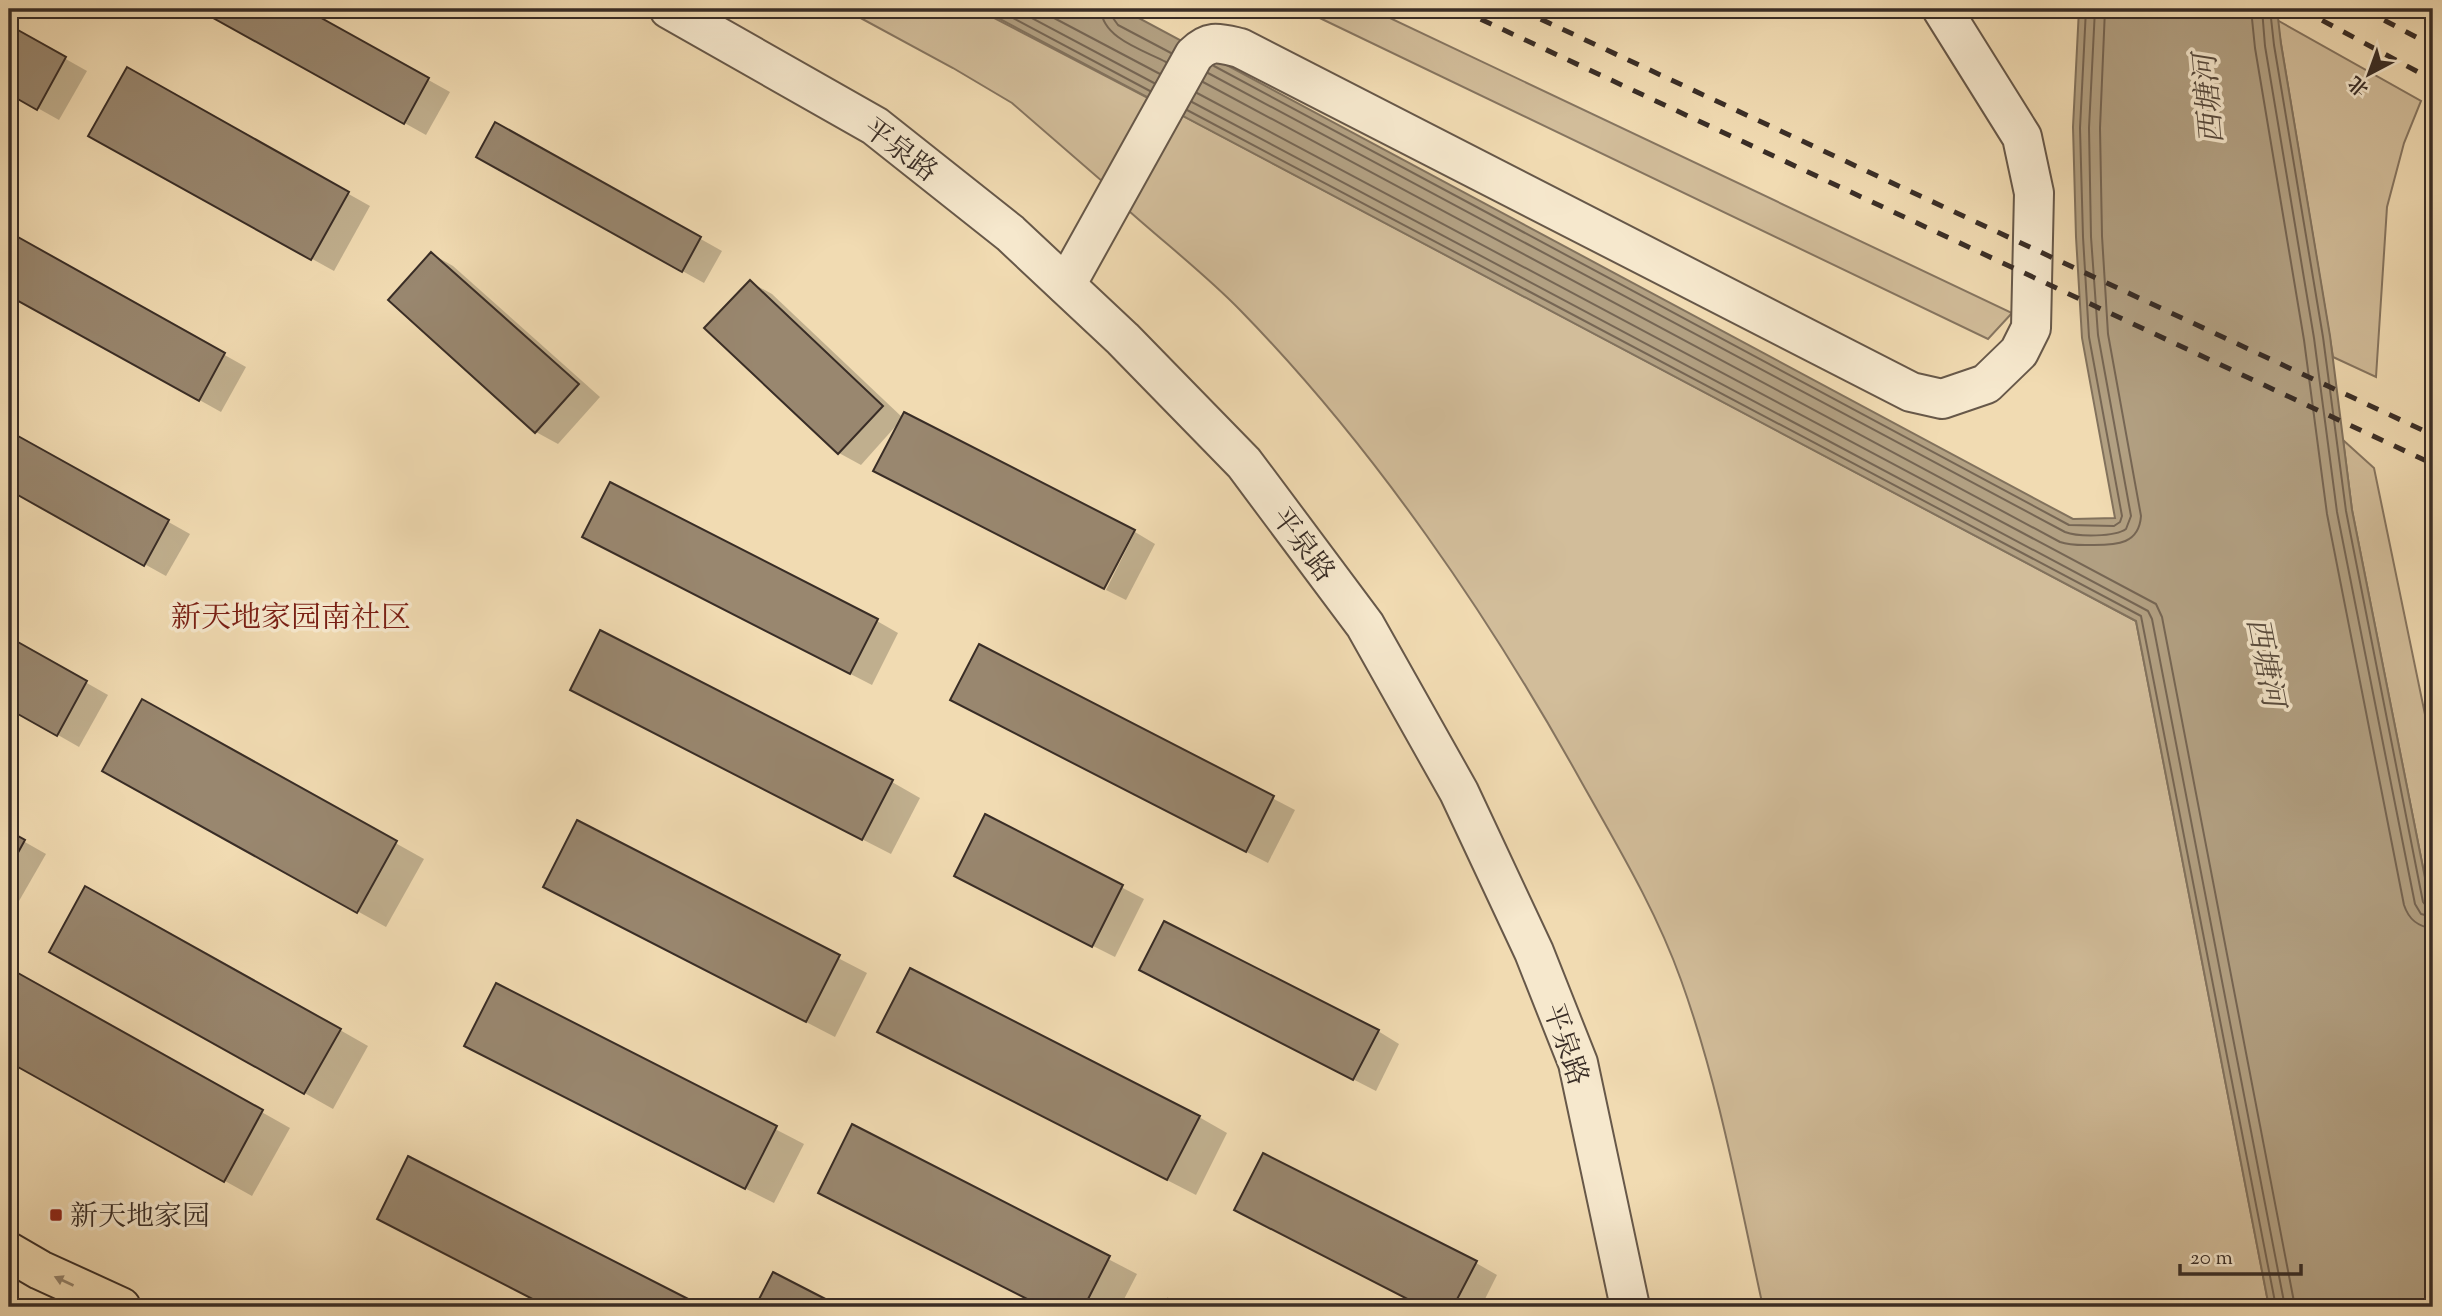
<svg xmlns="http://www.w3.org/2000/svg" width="2442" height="1316" font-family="'Sorts Mill Goudy','Noto Serif SC',serif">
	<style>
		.green { fill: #d2bd9a; stroke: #867560; stroke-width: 2 }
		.water { fill: #b2a082; stroke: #82725d; stroke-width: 2 }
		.shadow { fill: #0003 }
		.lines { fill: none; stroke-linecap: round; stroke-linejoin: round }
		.shore { stroke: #766654; stroke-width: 2 }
		.building { fill: #99876f; stroke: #392d26; stroke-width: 2 }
		.minor-casing { stroke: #675849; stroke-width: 42 }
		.major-casing { stroke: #392d26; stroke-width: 42 }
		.minor { stroke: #f6e8cd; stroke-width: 38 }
		.major { stroke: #f1dbb2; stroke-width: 38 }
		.rail { stroke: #392d26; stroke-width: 5; stroke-dasharray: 12 12; stroke-linecap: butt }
		.oneway { fill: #95846c }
		.poi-dot { fill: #8f2418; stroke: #f6e8cd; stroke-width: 2.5 }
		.labels { text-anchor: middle; stroke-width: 7; stroke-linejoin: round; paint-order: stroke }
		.street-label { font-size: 28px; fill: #392d26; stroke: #f6e8cd }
		.poi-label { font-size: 28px; fill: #392d26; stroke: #f6e8cd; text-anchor: start }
		.water-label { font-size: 30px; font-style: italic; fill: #574a3d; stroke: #f6e8cd }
		.neighbourhood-label { font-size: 30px; fill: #7a1f14; stroke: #f6e8cd }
	</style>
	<rect width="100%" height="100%" fill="#f1dbb2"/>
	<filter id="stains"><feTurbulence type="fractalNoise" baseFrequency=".00286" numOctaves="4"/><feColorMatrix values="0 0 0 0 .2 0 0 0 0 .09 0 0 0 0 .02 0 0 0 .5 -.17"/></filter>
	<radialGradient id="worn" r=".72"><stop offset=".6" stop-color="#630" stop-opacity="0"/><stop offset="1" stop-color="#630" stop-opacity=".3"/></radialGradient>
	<g class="green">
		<path d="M844 9H977L1150 99 1103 182 1012 103 953 68Z"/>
		<path d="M1301 9H1371L2012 313 1988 339Z"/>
		<path d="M2277 20 2421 101 2404 143 2387 207 2376 377 2333 357Z"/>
		<path d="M1178 113 2136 621 2269 1307H1763C1739 1198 1719 1085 1681 980 1656 910 1618 847 1582 783 1490 617 1373 446 1240 310 1206 275 1166 244 1129 211Z"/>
		<path d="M2343 440 2374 468 2433 753V918L2352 510Z"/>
	</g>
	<path class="water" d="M981 9H1122L2073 519 2115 518 2082 338 2076 237 2073 127 2079 9H2277L2281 44 2330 336 2352 510 2433 918V1307H2269L2136 621Z"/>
	<g class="shadow">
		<path d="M200 9H301L450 92 426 135Z"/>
		<path d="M9 27 87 71 59 120 9 92Z"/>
		<path d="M127 70 370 206 334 271 112 148Z"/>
		<path d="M496 124 722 251 704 283 499 169Z"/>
		<path d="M9 234 246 367 221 412 9 294Z"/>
		<path d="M432 254 453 266 600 397 558 444 536 432Z"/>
		<path d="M750 282 772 294 903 418 861 465 839 453Z"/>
		<path d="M9 433 190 534 166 576 9 489Z"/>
		<path d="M1135 532 1155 544 1126 600 1106 590Z"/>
		<path d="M606 549 877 621 898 633 872 685Z"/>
		<path d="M9 639 108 695 79 747 9 707Z"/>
		<path d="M979 646 1295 810 1268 863 974 712Z"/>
		<path d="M143 702 424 859 386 927 132 786Z"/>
		<path d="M600 705 892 782 920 798 891 854Z"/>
		<path d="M986 817 1144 899 1115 957 978 888Z"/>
		<path d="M577 823 867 973 835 1037 545 887Z"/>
		<path d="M9 833 46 854 19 901 9 895Z"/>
		<path d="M79 967 340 1030 368 1046 333 1109Z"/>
		<path d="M9 970 290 1128 252 1196 9 1061Z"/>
		<path d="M1163 982 1378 1031 1399 1044 1376 1091Z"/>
		<path d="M497 985 804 1144 774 1203 494 1061Z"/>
		<path d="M880 1032 1199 1117 1227 1133 1196 1195Z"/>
		<path d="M853 1127 1137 1274 1120 1307H1043L848 1208Z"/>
		<path d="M409 1159 699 1307H548L379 1219Z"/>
		<path d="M1258 1222 1476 1263 1497 1275 1481 1307H1424Z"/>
	</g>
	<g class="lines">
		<g class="shore">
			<path d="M996 9 1150 91"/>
			<path d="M1015 9 1154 83"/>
			<path d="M1037 9 1160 74"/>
			<path d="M1101 9C1102 38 1143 50 1166 62"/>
			<path d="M1111 9 1113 18 1118 25 1171 53"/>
			<path d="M2251 9 2255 48 2304 340 2327 514 2404 905C2409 920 2418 927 2433 928"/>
			<path d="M2262 9 2265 46 2314 338 2337 512 2415 904 2421 914 2433 917"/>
			<path d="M2270 9 2274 45 2323 337 2346 511 2423 902 2427 907 2433 908"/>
			<path d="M1214 66 2069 525 2114 526 2120 522 2122 516 2089 337 2083 237 2080 128 2086 9"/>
			<path d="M1208 73 2065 532C2078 537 2115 537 2126 529L2131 516 2098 335 2091 237 2089 128 2095 9"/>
			<path d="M1203 82 2060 542C2071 546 2082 545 2094 545 2117 545 2139 544 2141 516L2108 334 2102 236 2100 128 2105 9"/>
			<path d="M1197 93 2156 604 2162 617 2295 1307"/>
			<path d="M1192 102 2148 611 2152 619 2285 1307"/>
			<path d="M1187 110 2141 616 2276 1307"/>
		</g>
	</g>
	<g class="building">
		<path d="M197 9H305L429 78 404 124Z"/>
		<path d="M9 25 66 57 37 110 9 94Z"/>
		<path d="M127 67 349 192 311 260 88 136Z"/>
		<path d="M495 122 701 237 682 272 476 157Z"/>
		<path d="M9 232 225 353 199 401 9 296Z"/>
		<path d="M431 252 579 384 535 433 388 300Z"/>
		<path d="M750 280 883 406 838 454 704 328Z"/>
		<path d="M904 412 1135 530 1104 589 873 471Z"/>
		<path d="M9 431 169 520 144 566 9 490Z"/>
		<path d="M610 482 878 619 850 674 582 537Z"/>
		<path d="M600 630 893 780 862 840 570 690Z"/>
		<path d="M9 637 87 681 57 736 9 709Z"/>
		<path d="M979 644 1274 796 1246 852 950 700Z"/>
		<path d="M142 699 397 841 357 913 102 771Z"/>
		<path d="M985 814 1123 885 1092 947 954 876Z"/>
		<path d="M577 820 840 955 806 1022 543 887Z"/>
		<path d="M9 831 25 840 9 869Z"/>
		<path d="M85 886 341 1029 304 1094 49 952Z"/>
		<path d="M1164 921 1379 1030 1353 1080 1139 970Z"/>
		<path d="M9 968 263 1110 224 1182 9 1062Z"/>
		<path d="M910 968 1200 1116 1167 1180 877 1032Z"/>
		<path d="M496 983 777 1126 745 1189 464 1046Z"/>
		<path d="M852 1124 1110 1256 1084 1307H1043L818 1193Z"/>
		<path d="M1263 1153 1477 1261 1453 1307H1423L1234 1210Z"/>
		<path d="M408 1156 698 1304 696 1307H548L377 1219Z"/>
		<path d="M773 1272 841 1307H755Z"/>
		<path d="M1168 1299 1184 1307H1163Z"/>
	</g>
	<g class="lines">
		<g class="minor-casing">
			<g id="minor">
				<path d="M669 9 875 126 1010 233 1123 339 1244 463 1365 625 1459 792 1534 952 1578 1063 1630 1307"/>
				<path d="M1066 285 1194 55C1210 39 1219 43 1240 48L1911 392 1942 399 1986 384 2019 352 2031 328 2034 193 2022 137 1942 9"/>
			</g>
		</g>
		<g class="major-casing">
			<path id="major" d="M9 1252 40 1270 121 1307"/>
		</g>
		<use href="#minor" class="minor"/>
		<use href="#major" class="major"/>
		<g class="rail">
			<path d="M1459 9 2433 464"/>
			<path d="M1519 9 2433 435"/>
			<path d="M2301 9 2433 80"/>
			<path d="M2363 9 2433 46"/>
		</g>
	</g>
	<defs><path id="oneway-solid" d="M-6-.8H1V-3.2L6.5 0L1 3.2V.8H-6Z" transform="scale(1.75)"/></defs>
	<use class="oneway" href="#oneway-solid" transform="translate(64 1281) rotate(-155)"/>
	<rect class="poi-dot" x="49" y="1208" width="14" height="14" rx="3.5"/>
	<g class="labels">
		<g class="street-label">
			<text transform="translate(901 149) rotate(37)" y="10">平泉路</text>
			<text transform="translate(1304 544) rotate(53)" y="10">平泉路</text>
			<text transform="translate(1567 1044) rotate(71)" y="10">平泉路</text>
		</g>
		<g class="poi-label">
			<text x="70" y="1225">新天地家园</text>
		</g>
		<g class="water-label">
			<text transform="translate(2208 99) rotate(-95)" y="10">西塘河</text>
			<text transform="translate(2266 662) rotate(79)" y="10">西塘河</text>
		</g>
		<g class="neighbourhood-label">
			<text x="291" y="627">新天地家园南社区</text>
		</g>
	</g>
	<rect width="2442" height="1316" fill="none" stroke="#f1dbb2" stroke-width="35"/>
	<rect x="10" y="10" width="2421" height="1295" fill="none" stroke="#392d26" stroke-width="3.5"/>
	<rect x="18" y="18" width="2407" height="1281" fill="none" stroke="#392d26" stroke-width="2"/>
	<g transform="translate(2369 74) rotate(221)" stroke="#f6e8cd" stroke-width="5" paint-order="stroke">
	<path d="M0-5L12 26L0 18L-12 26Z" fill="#392d26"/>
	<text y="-10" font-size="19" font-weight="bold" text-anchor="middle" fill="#392d26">北</text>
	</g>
	<path d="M2180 1264v10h121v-10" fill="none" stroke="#392d26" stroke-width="3.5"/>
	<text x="2190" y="1264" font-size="21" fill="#392d26" stroke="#f6e8cd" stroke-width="5" paint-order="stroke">20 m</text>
	<rect width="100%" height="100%" filter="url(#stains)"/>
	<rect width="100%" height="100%" fill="url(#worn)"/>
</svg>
